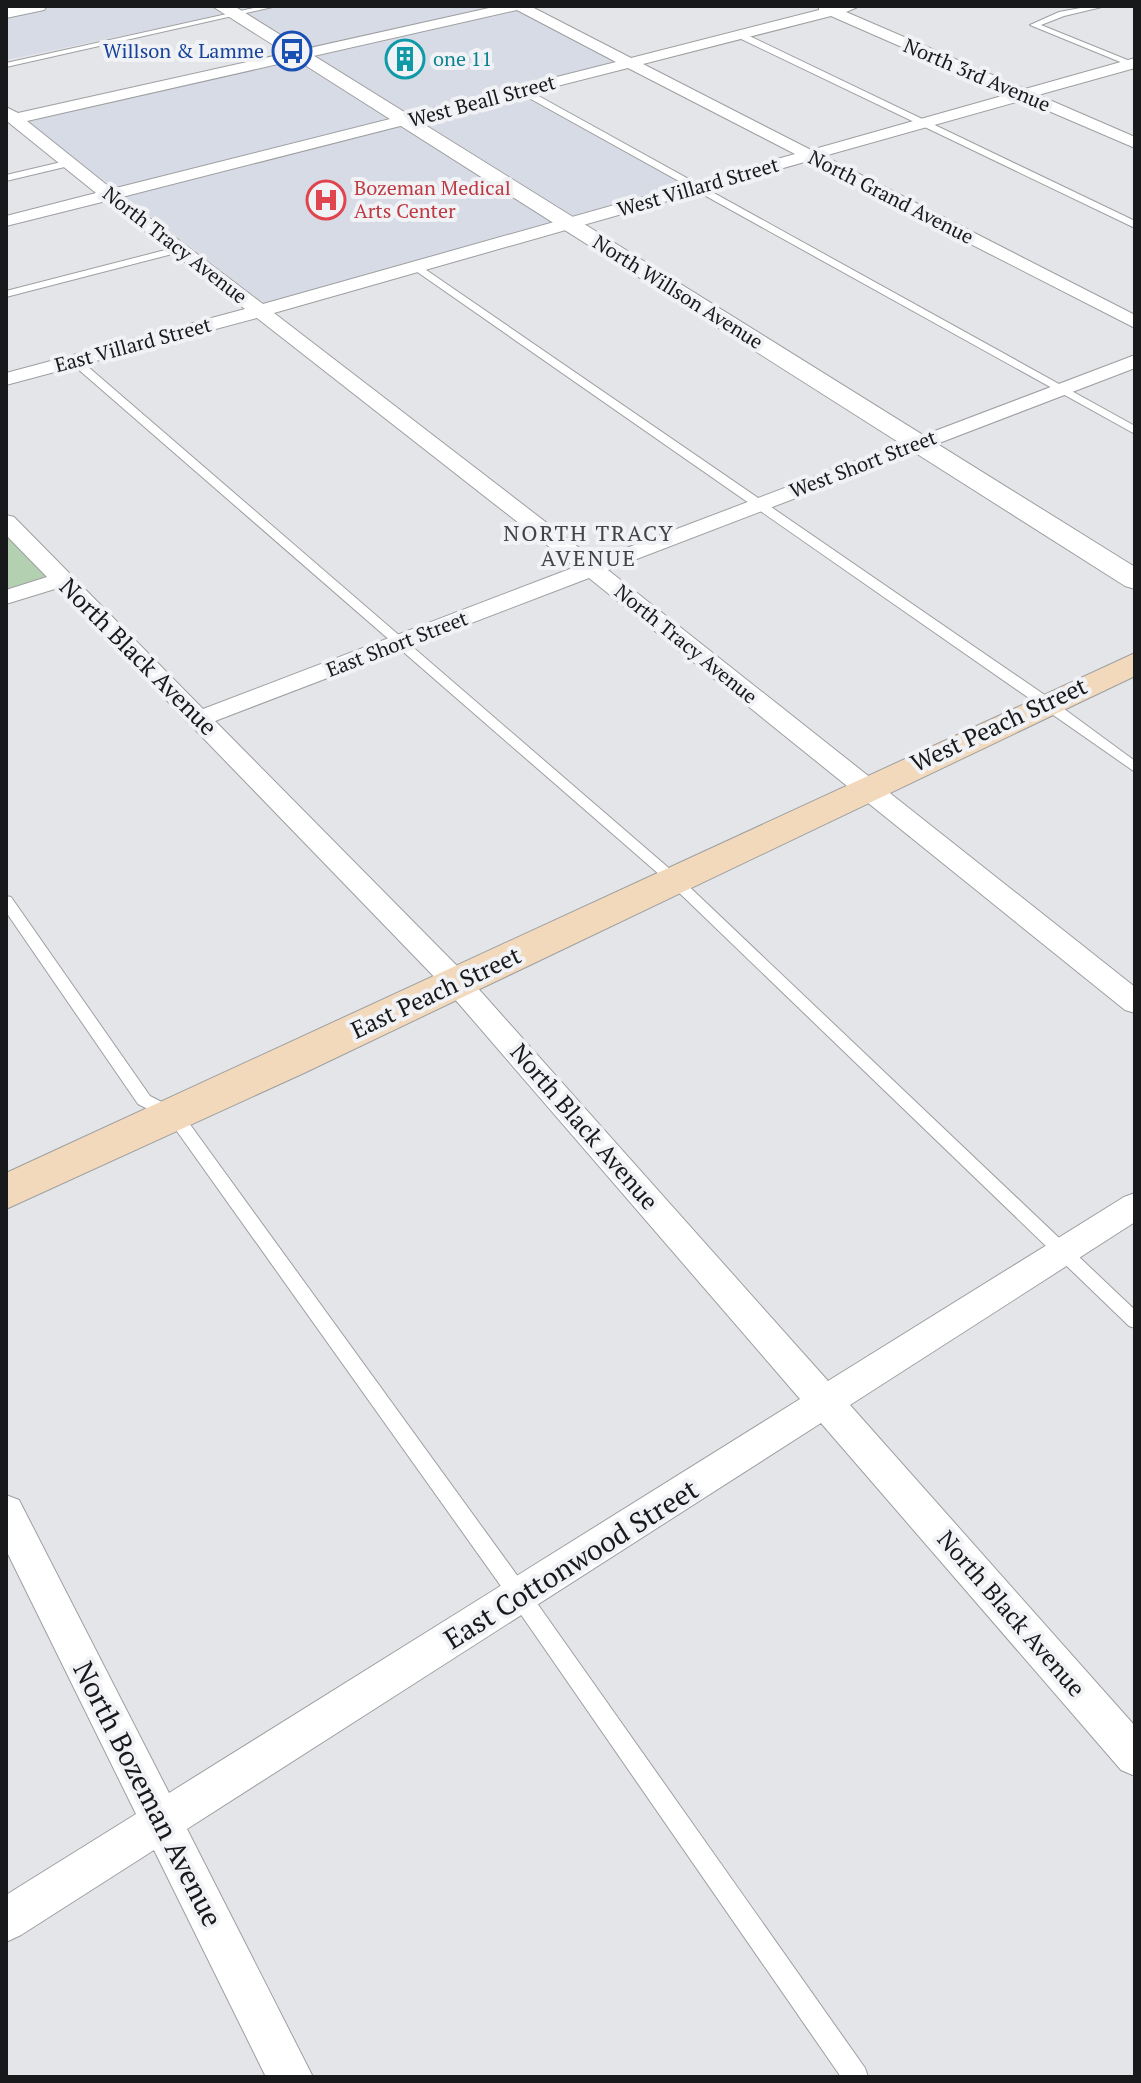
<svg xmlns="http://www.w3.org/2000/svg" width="1141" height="2083" font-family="'PT Serif',serif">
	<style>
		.built { fill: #d7dbe5 }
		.green { fill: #b3d0b0 }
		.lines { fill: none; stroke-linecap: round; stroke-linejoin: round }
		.service-casing { stroke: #9d9fa1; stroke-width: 2 }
		.minor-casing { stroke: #9d9fa1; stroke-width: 2 }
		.tertiary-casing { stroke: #9d9fa1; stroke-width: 2 }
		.secondary-casing { stroke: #9d9fa1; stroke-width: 2 }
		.service { fill: #fff; fill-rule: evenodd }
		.minor { fill: #fff; fill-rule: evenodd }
		.tertiary { fill: #fff; fill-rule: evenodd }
		.secondary { fill: #f2d9bb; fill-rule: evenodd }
		.labels { text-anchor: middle; stroke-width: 8; stroke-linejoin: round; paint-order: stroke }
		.far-transit-label { font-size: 20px; fill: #164399; stroke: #f1f2f5; text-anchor: end }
		.far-culture-label { font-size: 20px; fill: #0d838f; stroke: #f1f2f5; text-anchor: start }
		.far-street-label { font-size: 20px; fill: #18191a; stroke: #f1f2f5 }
		.far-health-label { font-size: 20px; fill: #be3a42; stroke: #f1f2f5; text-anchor: start }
		.far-neighbourhood-label { font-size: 22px; letter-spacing: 2px; fill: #434447; stroke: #f1f2f5 }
		.street-label { font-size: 24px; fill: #18191a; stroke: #f1f2f5 }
		.near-street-label { font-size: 28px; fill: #18191a; stroke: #f1f2f5 }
	</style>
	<rect width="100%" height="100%" fill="#e4e5e8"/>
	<path class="built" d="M6 6H511L617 61 513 89 700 193 277 313 25 120 307 54 240 11 6 60Z"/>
	<path class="green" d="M6 522 61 580 6 597Z"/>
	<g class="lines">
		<g class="service-casing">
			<g id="service">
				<path d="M263 6H277L6 67V63Z"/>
				<path d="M1091 6H1106L1064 16 1041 25 1135 63V68L1030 25 1059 12Z"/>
				<path d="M735 32H741L1135 221V228L735 36Z"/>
				<path d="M520 89H526L1135 426V434L520 93Z"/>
				<path d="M70 160 74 163 73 165 6 181V175Z"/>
				<path d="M177 247 182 250 180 252 6 297V291Z"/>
				<path d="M413 265H419L1052 700 1135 761V772L413 269Z"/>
				<path d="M71 359H79L678 876 1135 1310V1328L1129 1326 668 882 71 363Z"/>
				<path d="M6 896 11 897 150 1096 181 1112 527 1589 865 2068 868 2077H841L513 1603 169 1120 138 1104 6 912Z"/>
			</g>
		</g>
		<g class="minor-casing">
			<path id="minor" d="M498 6H530L631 58 819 10V6H860L846 12 1025 89 1135 58V68L1038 95 1135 137V148L1023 100 824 156 1135 315V328L808 161 274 313 595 560 1135 355V368L608 570 1135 987V1013L1125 1010 589 578 215 721 467 976 828 1381 1124 1197 1135 1193V1222L850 1405 1135 1726V1776L1121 1770 821 1423 187 1829 313 2077H266L154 1850 21 1935 6 1942V1895L136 1814 6 1550V1495L19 1500 169 1793 800 1399 447 990 58 588 6 604V590L47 577 6 535V515L14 517 203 709 575 567 257 318 6 385V373L245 309 106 201 6 226V216L96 193 8 122 6 107 18 113ZM517 10 616 62 112 189 27 121ZM831 16 1009 94 811 150 643 64ZM628 68 795 154 263 304 122 197Z"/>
		</g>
		<g class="tertiary-casing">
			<g id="tertiary">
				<path d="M13 6H47L44 10 6 18V8Z"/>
				<path d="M212 6H234L1135 567V589L1125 586Z"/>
			</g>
		</g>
		<g class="secondary-casing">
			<path id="secondary" d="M1135 653V676L304 1073 6 1209V1173Z"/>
		</g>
		<use href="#service" class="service"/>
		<use href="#minor" class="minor"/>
		<use href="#tertiary" class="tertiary"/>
		<use href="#secondary" class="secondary"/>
	</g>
	<defs>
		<g id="bus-ring" transform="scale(2)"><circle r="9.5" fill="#f1f2f5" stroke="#1a4fb4" stroke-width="1.5"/><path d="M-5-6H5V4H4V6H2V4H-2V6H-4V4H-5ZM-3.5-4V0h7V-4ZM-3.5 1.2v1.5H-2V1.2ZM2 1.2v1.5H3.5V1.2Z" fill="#1a4fb4"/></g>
		<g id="building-ring" transform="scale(2)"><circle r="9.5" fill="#f1f2f5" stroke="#0f9aa8" stroke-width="1.5"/><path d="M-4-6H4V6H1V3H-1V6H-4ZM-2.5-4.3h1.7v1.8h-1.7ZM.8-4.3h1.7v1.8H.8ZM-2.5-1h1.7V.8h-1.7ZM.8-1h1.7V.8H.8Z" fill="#0f9aa8"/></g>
		<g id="hospital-ring" transform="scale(2)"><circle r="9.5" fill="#f1f2f5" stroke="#e0444e" stroke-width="1.5"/><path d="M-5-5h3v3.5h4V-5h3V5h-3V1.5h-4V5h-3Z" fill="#e0444e"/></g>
	</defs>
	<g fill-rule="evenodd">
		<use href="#bus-ring" x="292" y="51"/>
		<use href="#building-ring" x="405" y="59"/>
		<use href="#hospital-ring" x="326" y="200"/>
	</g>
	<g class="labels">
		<g class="far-transit-label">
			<text x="264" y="58">Willson &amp; Lamme</text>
		</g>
		<g class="far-culture-label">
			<text x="433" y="66">one 11</text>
		</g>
		<g class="far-street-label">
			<text transform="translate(977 75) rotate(23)" y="7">North 3rd Avenue</text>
			<text transform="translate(482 101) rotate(-15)" y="7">West Beall Street</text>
			<text transform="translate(698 187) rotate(-16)" y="7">West Villard Street</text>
			<text transform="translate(891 197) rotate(27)" y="7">North Grand Avenue</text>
			<text transform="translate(175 245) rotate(38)" y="7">North Tracy Avenue</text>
			<text transform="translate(678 292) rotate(32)" y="7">North Willson Avenue</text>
			<text transform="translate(133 345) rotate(-15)" y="7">East Villard Street</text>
			<text transform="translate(863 464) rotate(-21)" y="7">West Short Street</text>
			<text transform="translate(397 644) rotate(-21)" y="7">East Short Street</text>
			<text transform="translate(686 644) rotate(39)" y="7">North Tracy Avenue</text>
		</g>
		<g class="far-health-label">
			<text x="354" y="195">Bozeman Medical<tspan x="354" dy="23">Arts Center</tspan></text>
		</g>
		<g class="far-neighbourhood-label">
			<text x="589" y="541">NORTH TRACY<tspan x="589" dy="25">AVENUE</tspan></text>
		</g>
		<g class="street-label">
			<text transform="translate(138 657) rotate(45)" y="8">North Black Avenue</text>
			<text transform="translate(999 725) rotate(-25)" y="8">West Peach Street</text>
			<text transform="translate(436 993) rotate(-25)" y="8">East Peach Street</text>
			<text transform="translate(584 1127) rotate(49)" y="8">North Black Avenue</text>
			<text transform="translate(1011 1614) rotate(49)" y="8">North Black Avenue</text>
		</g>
		<g class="near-street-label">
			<text transform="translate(571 1564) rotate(-32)" y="10">East Cottonwood Street</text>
			<text transform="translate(148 1794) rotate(63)" y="10">North Bozeman Avenue</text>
		</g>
	</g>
	<rect width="1141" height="2083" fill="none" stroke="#18191a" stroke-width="16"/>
</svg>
